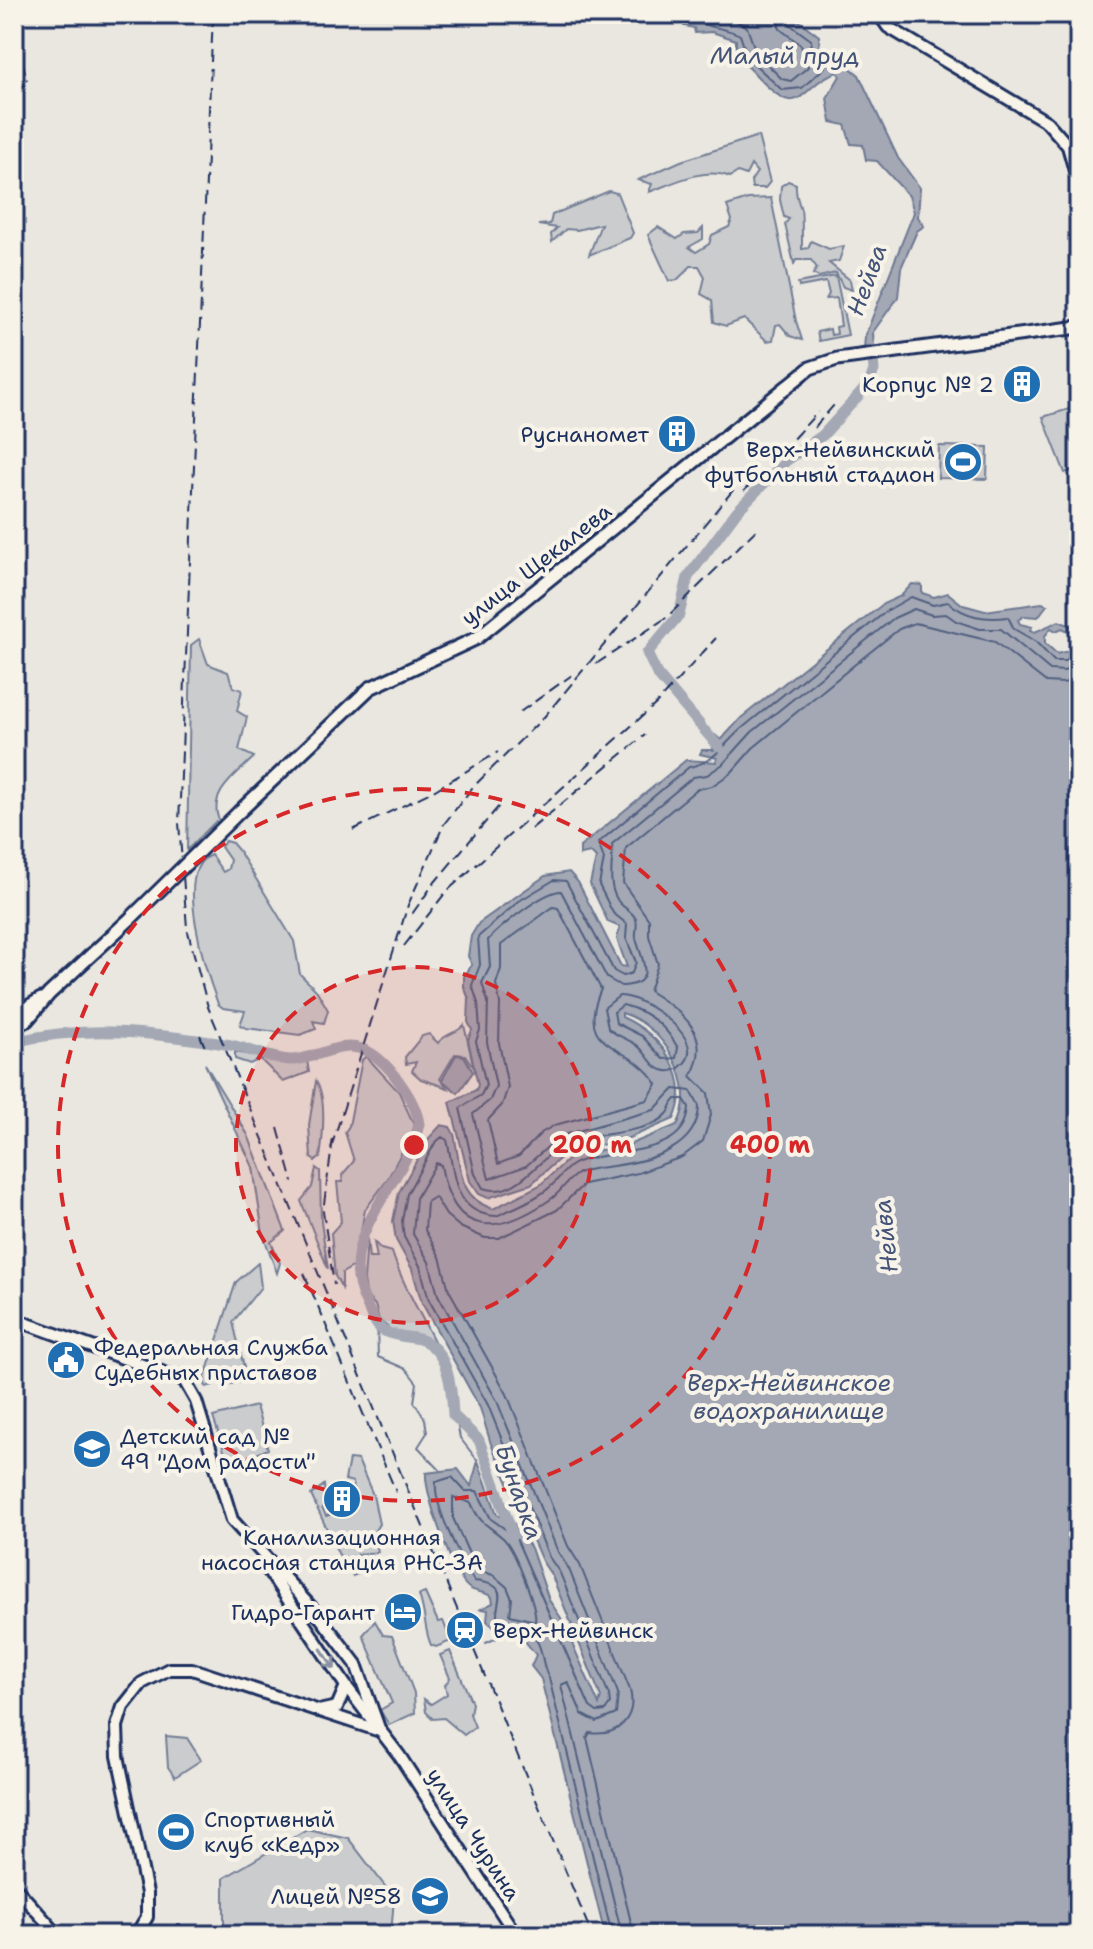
<svg xmlns="http://www.w3.org/2000/svg" width="1093" height="1949" font-family="'Shantell Sans',sans-serif">
	<style>
		.green { fill: #cbcccd; stroke: #737e96; stroke-width: 2 }
		.water { fill: #a3a8b4; stroke: #6d7892; stroke-width: 2 }
		.lines { fill: none; stroke-linecap: round; stroke-linejoin: round }
		.shore { stroke: #515f80; stroke-width: 2 }
		.stream { stroke: #6d7892; stroke-width: 2 }
		.river { stroke: #a3a8b4; stroke-width: 11 }
		.secondary-casing { stroke: #1b2f5e; stroke-width: 16 }
		.primary-casing { stroke: #1b2f5e; stroke-width: 17 }
		.secondary { stroke: #f7f3e8; stroke-width: 10 }
		.primary { stroke: #f7f3e8; stroke-width: 11 }
		.rail { stroke: #1b2f5e; stroke-width: 2; stroke-dasharray: 12 6; stroke-linecap: butt }
		.primary-bridge-casing { stroke: #1b2f5e; stroke-width: 17; stroke-linecap: butt }
		.primary-bridge { stroke: #f7f3e8; stroke-width: 11 }
		.oneway { stroke: #8991a3 }
		.ring { fill: none; stroke: #d62828; stroke-width: 4; stroke-dasharray: 14 10 }
		.labels { text-anchor: middle; stroke-width: 8; stroke-linejoin: round; paint-order: stroke }
		.poi-label { font-size: 22px; fill: #1b2f5e; stroke: #f7f3e8; text-anchor: end }
		.street-label { font-size: 22px; fill: #1b2f5e; stroke: #f7f3e8 }
		.water-label { font-size: 24px; font-style: italic; fill: #445378; stroke: #f7f3e8 }
		.centre { fill: #d62828; stroke: #f7f3e8; stroke-width: 4 }
		.ring-label { font-size: 24px; text-anchor: middle; font-weight: bold; fill: #d62828; stroke: #f7f3e8; stroke-width: 8; stroke-linejoin: round; paint-order: stroke }
	</style>
	<rect width="100%" height="100%" fill="#eae7e0"/>
	<filter id="ink" filterUnits="userSpaceOnUse"><feTurbulence type="fractalNoise" baseFrequency=".0125" numOctaves="2"/><feDisplacementMap in="SourceGraphic" scale="16" xChannelSelector="R" yChannelSelector="G"/><feConvolveMatrix kernelMatrix="1 2 1 2 8 2 1 2 1" color-interpolation-filters="sRGB"/></filter>
	<g filter="url(#ink)">
		<g class="green">
			<path d="M758 136 770 182 765 188H752L751 181 757 172 751 165 746 175 738 172 730 177C706 166 673 183 649 192L652 184 638 180 681 161Z"/>
			<path d="M788 181 796 184C795 196 798 199 801 210 802 212 802 245 802 249L808 248 811 241 829 249 844 246 839 261 829 263 850 280 852 290 843 287 836 273 819 277 813 274 817 268 811 260H796L794 264 785 224 789 219 784 217 780 200 781 186Z"/>
			<path d="M609 191 617 193 633 233 630 238 589 255 601 224 577 230 566 229 552 242 551 234 557 228 538 225 550 224 552 215Z"/>
			<path d="M771 198 796 321 802 340 790 336 780 324 776 325 773 340 767 341 744 319 726 326 714 322 712 300 701 294 705 277 699 266H691L677 280 669 281 648 235 658 227 677 239 684 234 698 233 703 228V239L689 247 696 252 709 244 712 235 729 227 732 220 727 206 748 199Z"/>
			<path d="M836 276 848 335 819 341 817 332 830 329 831 335 837 334 836 327 841 326 837 298 826 299 829 294 826 282 799 287 798 283Z"/>
			<path d="M1079 406V468L1065 473 1043 417Z"/>
			<path d="M939 446 988 447 987 479 938 478Z"/>
			<path d="M199 639 208 664 228 672 233 687 242 690 237 711 247 717 239 750 254 757C237 775 203 795 222 826L216 821 187 850 191 645Z"/>
			<path d="M225 841 232 843 239 851 294 941 300 974 317 991 328 1010 324 1023 313 1021 316 1029 300 1035 246 1028 240 1025 245 1011 223 1008 218 1004C207 975 172 869 211 855L223 872 228 869 230 860 221 847Z"/>
			<path d="M464 1025 474 1068 465 1055 455 1054 440 1079 448 1088 421 1079 412 1071 416 1062 406 1064 405 1057 422 1036 429 1034 438 1043C446 1033 458 1033 464 1025Z"/>
			<path d="M235 1052 287 1062 307 1060 309 1072 283 1082 260 1059 250 1064 235 1059Z"/>
			<path d="M366 1056 399 1092 415 1127 387 1180 365 1210 354 1266 342 1273V1288L335 1276 331 1233 341 1222 337 1182H343L342 1175 354 1161 345 1132 349 1126 362 1060Z"/>
			<path d="M205 1064 248 1135 285 1231 271 1242 280 1263 277 1273 263 1234 253 1167Z"/>
			<path d="M316 1081C327 1097 323 1138 320 1158L315 1161 311 1158 309 1125Z"/>
			<path d="M316 1168 320 1171 321 1222 328 1269 301 1201 312 1187Z"/>
			<path d="M367 1238 369 1258H377L374 1242 381 1249 392 1252C401 1281 419 1311 434 1341L392 1331 379 1320 375 1305 367 1297 364 1280Z"/>
			<path d="M258 1263 261 1287 233 1322 247 1380 223 1386 221 1370 212 1371 213 1385 206 1387 204 1380 236 1282Z"/>
			<path d="M256 1406 268 1449 229 1466 213 1417Z"/>
			<path d="M349 1459 358 1460 373 1495 379 1524 374 1532 378 1552 357 1554 364 1571 353 1576 338 1553 311 1495 324 1485 326 1505 322 1508 326 1516 354 1507 353 1482 345 1480Z"/>
			<path d="M425 1593 438 1622 443 1621 451 1641 436 1647 431 1645C424 1630 426 1614 419 1595Z"/>
			<path d="M375 1621 383 1635 392 1636 414 1693 415 1713 389 1725 380 1710 392 1703 363 1635Z"/>
			<path d="M450 1651 472 1703 470 1714 475 1727 464 1735 444 1718 433 1719 426 1712 424 1699 431 1704 447 1694 445 1685 450 1678 440 1655Z"/>
			<path d="M166 1736 187 1738 201 1760 175 1777 168 1767Z"/>
			<path d="M307 1829 348 1838 394 1898 391 1935H224V1878Z"/>
		</g>
		<g class="water">
			<path d="M682 14H790L819 36 820 53 839 59 859 75 898 158 920 188 918 217 924 226 917 231 901 268 898 297 873 332 875 363H871L864 350 865 336 914 212 909 196 877 161 866 160 863 145 851 144 845 125 831 122 827 98 840 76 837 72C797 86 803 126 756 75 745 62 735 60 736 40L712 32 695 33 694 28 684 26Z"/>
			<path d="M912 584 922 585V593L934 597 948 593 963 605 985 611 1042 603 1047 605 1038 617 1024 616 1018 620 1020 624 1032 627 1030 630 1035 632 1059 621 1071 626 1077 635 1062 628 1056 631 1051 628 1045 636V643L1057 654 1068 651 1079 639V1935H605L541 1679 531 1666 536 1655 520 1635H503L487 1621 488 1610 481 1609 493 1603 492 1597C485 1591 476 1593 469 1588 454 1578 424 1493 426 1473L458 1469 471 1486 478 1461 497 1514 516 1525 531 1548 549 1600 561 1618 599 1705 601 1697 552 1576 542 1561 491 1444 480 1408 422 1303 412 1269 396 1240 393 1221 399 1192 429 1138 441 1125 450 1127 454 1134C461 1166 457 1197 493 1209L540 1185 572 1156 631 1144 677 1125C700 1084 663 1025 622 1013V1017C659 1034 694 1075 674 1119L624 1140 566 1153 531 1184 488 1198 479 1194 470 1181 450 1102 476 1090 478 1085 468 1040 472 1030 468 1022 469 999 464 987V976L472 965 468 956 471 936 479 923 545 876 569 872 578 882 621 966 627 967 617 939 620 927 608 922 590 884 596 858 591 853 580 855V847L686 760 716 762 717 758 700 754 702 750H714L709 740 715 735 721 740 741 718 883 604 901 596Z"/>
			<path d="M456 1055 464 1056 473 1072 458 1093 442 1080Z"/>
		</g>
		<g class="lines">
			<g class="shore">
				<path d="M690 14C700 29 724 26 740 35L748 58 782 90 802 88 825 67 813 57 811 40 788 23 786 14"/>
				<path d="M705 14 733 19 747 27 756 53 782 79 791 81 808 67 801 45 780 29 776 14"/>
				<path d="M553 907 558 908 601 989C573 1053 629 1040 657 1084L647 1100 555 1125 541 1133 519 1156 498 1164 488 1120 502 1105 508 1087 499 1043 500 1003 496 984 501 969V945Z"/>
				<path d="M619 996C644 995 714 1043 680 1067 675 1071 668 1072 662 1070 650 1066 646 1050 635 1044 626 1038 616 1036 608 1028L604 1008Z"/>
				<path d="M623 1005C647 1011 666 1026 678 1048L676 1058 663 1059 642 1036 616 1023 614 1012Z"/>
				<path d="M453 1497 471 1503C481 1526 488 1524 504 1539 515 1550 538 1609 535 1621L510 1615 512 1599 507 1587 493 1575 480 1571 470 1556 453 1518Z"/>
				<path d="M612 1935 549 1678C539 1661 546 1644 527 1631 516 1623 511 1629 497 1619 495 1599 513 1585 474 1581 461 1560 433 1505 436 1482L452 1477 465 1491H477L491 1519 515 1536 590 1707 597 1712 605 1711 610 1704 609 1695 560 1573 549 1557 488 1405 429 1300 420 1266 404 1237 402 1221 407 1194 435 1143 442 1137 447 1140C455 1173 452 1213 496 1216 512 1209 537 1199 550 1187 558 1180 563 1171 572 1165 605 1146 687 1161 689 1107L684 1099H676C670 1104 672 1109 667 1114 648 1137 581 1131 556 1149 536 1164 513 1199 483 1188L475 1174 460 1108 481 1095 486 1085 476 1041 480 1030 478 1003 472 985 480 965 478 937 519 901 554 880 566 881 614 971 623 976 632 973 636 962 626 938 627 924 613 913 599 885 604 859 598 843 689 767C717 762 724 742 746 725 793 687 840 648 888 610L911 597 933 605 948 602C966 617 985 620 1008 617L1014 629 1035 641 1054 661H1065L1079 652"/>
				<path d="M622 1935 561 1685 568 1682 582 1714 597 1722 616 1714 618 1693 569 1569 558 1552 497 1401 438 1295 429 1262 413 1234 416 1198 436 1163 441 1165C453 1240 499 1235 551 1199 561 1192 567 1180 577 1174 588 1168 602 1168 613 1166 649 1161 698 1149 699 1106L691 1091 674 1089 654 1110 560 1136 526 1166 489 1179 473 1114 490 1100 496 1086 487 1042 488 1002 482 983 490 967 488 940C501 926 544 891 561 891L607 978 621 986C660 985 640 957 636 938 635 932 638 926 636 919 631 910 623 908 618 901 606 883 614 863 612 844L693 777 707 775 723 764 752 732 894 618 914 609 932 615 946 614 956 621 980 629H1001L1050 670 1064 671 1079 665"/>
				<path d="M634 1935 587 1738 590 1733C618 1737 637 1718 630 1690L580 1565 568 1546 507 1394 449 1290 440 1257 425 1230 427 1202 435 1197 446 1215 460 1227 485 1238H499L557 1210 584 1184 638 1173 682 1157 703 1141 711 1115 708 1093 691 1076C714 1034 682 1012 649 991L658 964 649 936V920L623 883 626 848 697 789 712 786 731 773 753 748 859 661 899 629 915 623 995 642 1046 682 1063 683 1079 679"/>
			</g>
			<g class="stream">
				<path d="M377 1326 378 1357 406 1369 417 1383 414 1402 425 1419 427 1433 418 1447 440 1470"/>
				<path d="M457 1422 460 1438 478 1461"/>
				<path d="M486 1643 503 1635"/>
			</g>
			<g class="river">
				<path d="M701 726 657 674 647 653 679 615 688 577 737 511 786 461 823 435 869 384 874 370 872 349"/>
				<path d="M705 731 719 747"/>
				<path d="M14 1042C86 1024 153 1033 225 1044 247 1047 268 1059 290 1060 315 1060 337 1041 362 1049 386 1057 416 1100 419 1124 406 1185 332 1235 366 1303 370 1313 374 1323 382 1330 394 1337 406 1336 419 1339 449 1348 452 1390 453 1415L479 1440 513 1535"/>
			</g>
			<g class="secondary-casing">
				<g id="secondary">
					<path d="M879 14 888 27 1047 122 1068 146 1079 185"/>
					<path d="M14 1319 184 1380 196 1401 232 1520 320 1617 356 1664 380 1731"/>
					<path d="M266 1567 346 1686 399 1755 516 1935"/>
					<path d="M319 1711 337 1707 346 1686"/>
					<path d="M14 1886 58 1935"/>
					<path d="M136 1935 147 1917V1893L118 1756 117 1726 123 1707 142 1683 169 1669H192L380 1731"/>
				</g>
			</g>
			<g class="primary-casing">
				<g id="primary">
					<path d="M240 811 370 688 477 638 810 368 837 359 1079 327"/>
					<path d="M14 1015 41 999"/>
					<path d="M14 1026 27 1020 49 994 131 918"/>
				</g>
			</g>
			<use href="#secondary" class="secondary"/>
			<use href="#primary" class="primary"/>
			<g class="rail">
				<path d="M213 14 179 823 187 928 208 1007 592 1935"/>
				<path d="M14 26 27 81"/>
				<path d="M814 428 834 405"/>
				<path d="M744 491 818 412"/>
				<path d="M596 664 666 618 757 529"/>
				<path d="M520 712 572 675"/>
				<path d="M531 829 645 735"/>
				<path d="M353 830 435 790 498 752"/>
				<path d="M412 914 435 882 499 806"/>
				<path d="M404 946 446 892 657 703 716 638"/>
				<path d="M200 1035 205 1047"/>
				<path d="M278 1128 293 1182"/>
				<path d="M333 1139 323 1211 334 1285"/>
				<path d="M331 1148 408 905 444 824 472 788 544 717 749 471"/>
				<path d="M304 1273 396 1492"/>
			</g>
			<g class="primary-bridge-casing">
				<path id="primary-bridge" d="M131 918 240 811"/>
			</g>
			<use href="#primary-bridge" class="primary-bridge"/>
		</g>
		<defs><path id="oneway-shaft" d="M-6 0H5M1.5-3L5.5 0L1.5 3" fill="none" stroke-width="1.6" stroke-linecap="round" stroke-linejoin="round" transform="scale(2)"/></defs>
		<use class="oneway" href="#oneway-shaft" transform="translate(328 1659) rotate(56)"/>
	</g>
	<circle cx="414" cy="1145" r="178" fill="#d62828" fill-opacity=".12"/>
	<g class="ring">
		<circle cx="414" cy="1145" r="178"/>
		<circle cx="414" cy="1145" r="356"/>
	</g>
	<defs>
		<g id="building-disc" transform="scale(2)"><circle r="9.5" fill="#1f6fb2" stroke="#f7f3e8"/><path d="M-4-6H4V6H1V3H-1V6H-4ZM-2.5-4.3h1.7v1.8h-1.7ZM.8-4.3h1.7v1.8H.8ZM-2.5-1h1.7V.8h-1.7ZM.8-1h1.7V.8H.8Z" fill="#fff"/></g>
		<g id="stadium-disc" transform="scale(2)"><circle r="9.5" fill="#1f6fb2" stroke="#f7f3e8"/><path d="M0-5a6.5 5 0 1 0 0 10a6.5 5 0 1 0 0-10ZM-3.5-1.8h7v3.6h-7Z" fill="#fff"/></g>
		<g id="civic-disc" transform="scale(2)"><circle r="9.5" fill="#1f6fb2" stroke="#f7f3e8"/><path d="M-.6-6.5H3V-4.5H.6V-3L4-1V1h2V6H-6V1h2V-1L-.6-3ZM-1.2 2.5V6h2.4V2.5Z" fill="#fff"/></g>
		<g id="school-disc" transform="scale(2)"><circle r="9.5" fill="#1f6fb2" stroke="#f7f3e8"/><path d="M0-5L7-2L0 1L-7-2ZM-4 1L0 2.5L4 1V4Q0 6-4 4Z" fill="#fff"/></g>
		<g id="hotel-disc" transform="scale(2)"><circle r="9.5" fill="#1f6fb2" stroke="#f7f3e8"/><path d="M-6-4.5h1.5V1H6V5H4.5V3h-9V5H-6ZM-4 0a1.8 1.8 0 1 1 3.6 0ZM.5 0V-2.5h3Q6-2.5 6 0Z" fill="#fff"/></g>
		<g id="station-disc" transform="scale(2)"><circle r="9.5" fill="#1f6fb2" stroke="#f7f3e8"/><path d="M-3-6H3Q5-6 5-4V2Q5 4 3 4L4.5 6H3L1.5 4h-3L-3 6H-4.5L-3 4Q-5 4-5 2V-4Q-5-6-3-6ZM-3.5-4v3h7v-3ZM-3.5 1v1.5H-2V1ZM2 1v1.5H3.5V1Z" fill="#fff"/></g>
	</defs>
	<g fill-rule="evenodd">
		<use href="#building-disc" x="1022" y="384"/>
		<use href="#building-disc" x="677" y="434"/>
		<use href="#stadium-disc" x="963" y="462"/>
		<use href="#civic-disc" x="66" y="1360"/>
		<use href="#school-disc" x="92" y="1449"/>
		<use href="#building-disc" x="342" y="1499"/>
		<use href="#hotel-disc" x="403" y="1612"/>
		<use href="#station-disc" x="465" y="1630"/>
		<use href="#stadium-disc" x="176" y="1832"/>
		<use href="#school-disc" x="430" y="1896"/>
	</g>
	<g class="labels">
		<g class="poi-label">
			<text x="994" y="392">Корпус № 2</text>
			<text x="649" y="442">Руснаномет</text>
			<text x="935" y="457">Верх-Нейвинский<tspan x="935" dy="25">футбольный стадион</tspan></text>
			<text x="94" y="1355" text-anchor="start">Федеральная Служба<tspan x="94" dy="25">Судебных приставов</tspan></text>
			<text x="120" y="1444" text-anchor="start">Детский сад №<tspan x="120" dy="25">49 "Дом радости"</tspan></text>
			<text x="342" y="1545" text-anchor="middle">Канализационная<tspan x="342" dy="25">насосная станция РНС-3А</tspan></text>
			<text x="375" y="1620">Гидро-Гарант</text>
			<text x="493" y="1638" text-anchor="start">Верх-Нейвинск</text>
			<text x="204" y="1827" text-anchor="start">Спортивный<tspan x="204" dy="25">клуб «Кедр»</tspan></text>
			<text x="402" y="1904">Лицей №58</text>
		</g>
		<g class="street-label">
			<text transform="translate(536 564) rotate(-38)" y="8">улица Щекалева</text>
			<text transform="translate(474 1834) rotate(57)" y="8">улица Чурина</text>
		</g>
		<g class="water-label">
			<text x="785" y="64">Малый пруд</text>
			<text transform="translate(867 280) rotate(-70)" y="8">Нейва</text>
			<text transform="translate(886 1236) rotate(-96)" y="8">Нейва</text>
			<text x="789" y="1391">Верх-Нейвинское<tspan x="789" dy="28">водохранилище</tspan></text>
			<text transform="translate(519 1492) rotate(71)" y="8">Бунарка</text>
		</g>
	</g>
	<circle cx="414" cy="1145" r="12" class="centre"/>
	<g class="ring-label">
		<text x="592" y="1153">200 m</text>
		<text x="770" y="1153">400 m</text>
	</g>
	<rect width="1093" height="1949" fill="none" stroke="#f7f3e8" stroke-width="48"/>
	<rect x="24" y="24" width="1045" height="1901" fill="none" stroke="#1b2f5e" stroke-width="3" filter="url(#ink)"/>
</svg>
